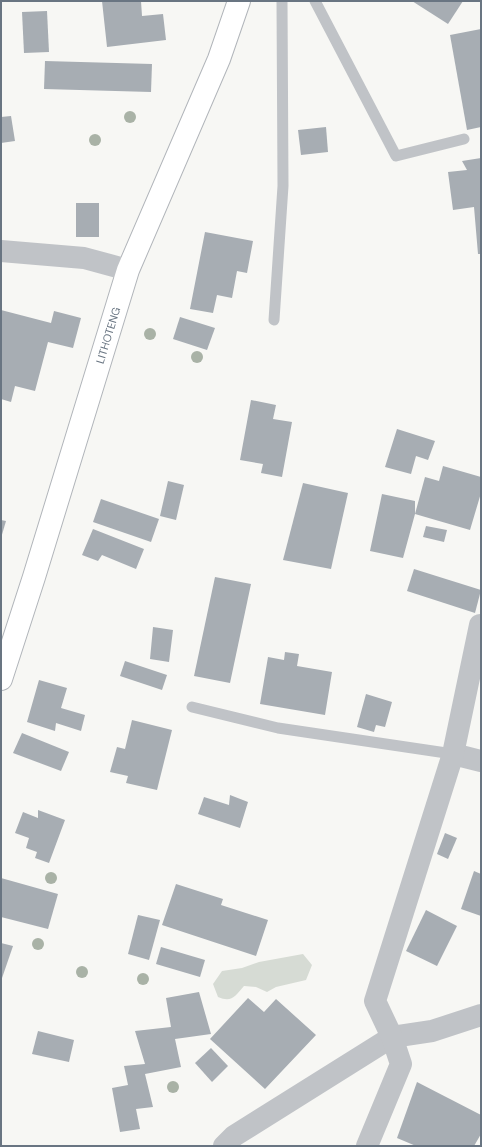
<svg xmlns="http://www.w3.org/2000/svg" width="482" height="1147" font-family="'DM Sans',sans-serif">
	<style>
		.green { fill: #d6dbd4 }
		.building { fill: #a7adb3 }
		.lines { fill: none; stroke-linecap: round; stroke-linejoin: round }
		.secondary-casing { stroke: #b1b5ba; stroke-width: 24 }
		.service { stroke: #c0c3c7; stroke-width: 11 }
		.minor { stroke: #c0c3c7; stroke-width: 22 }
		.secondary { stroke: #fff; stroke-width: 22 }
		.tree { fill: #a9b2a6 }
		.labels { text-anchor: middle; stroke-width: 4; stroke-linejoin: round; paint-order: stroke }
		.street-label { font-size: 11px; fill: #697582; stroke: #fff }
	</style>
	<rect width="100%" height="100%" fill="#f7f7f4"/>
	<path class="green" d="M303 954 312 965 306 980 276 987 267 992 256 987 244 986C235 996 232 1003 218 997L213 984 222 971 242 968 259 962Z"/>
	<g class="building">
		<path d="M102 1H141L142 16 163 14 166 40 107 47Z"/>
		<path d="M412 1H463L448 24Z"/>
		<path d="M47 11 49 52 24 53 22 12Z"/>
		<path d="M481 29V127L467 130 450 35Z"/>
		<path d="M45 61 152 64 151 92 44 89Z"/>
		<path d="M11 116 15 141 1 143V117Z"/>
		<path d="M326 127 328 152 301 155 298 130Z"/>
		<path d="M481 158V254H478L474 207 453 210 448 172 467 170 462 161Z"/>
		<rect x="76" y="203" width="23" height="34"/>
		<path d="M205 232 253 241 247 273 237 271 232 298 217 295 213 313 190 309Z"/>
		<path d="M1 310 51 323 54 311 81 318 73 348 48 342 35 391 15 386 11 402 1 399Z"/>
		<path d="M180 317 215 328 207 350 173 339Z"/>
		<path d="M251 400 276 405 273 419 292 422 282 477 261 473 263 464 240 460Z"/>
		<path d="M397 429 435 441 428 460 416 456 411 474 385 467Z"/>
		<path d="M443 466 481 477V493L470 530 415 514 403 558 370 551 382 494 415 501V514L425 477 439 481Z"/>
		<path d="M168 481 184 485 176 520 160 516Z"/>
		<path d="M303 483 348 493 331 569 283 560Z"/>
		<path d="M101 499 159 519 151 542 93 522Z"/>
		<path d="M1 520 6 521 1 538Z"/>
		<path d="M426 526 447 530 444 542 423 537Z"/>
		<path d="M93 529 144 549 136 569 102 555 98 561 82 555Z"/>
		<path d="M414 569 481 590 475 613 407 591Z"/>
		<path d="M215 577 251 584 230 683 194 676Z"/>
		<path d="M153 627 173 630 169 662 150 659Z"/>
		<path d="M285 652 299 654 297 666 332 672 325 715 260 704 268 657 284 660Z"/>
		<path d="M125 661 167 675 162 690 120 676Z"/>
		<path d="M39 680 67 688 61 708 85 715 81 731 56 723 55 731 27 722Z"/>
		<path d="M366 694 392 702 385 727 376 725 374 732 357 727Z"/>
		<path d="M132 720 172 730 157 790 126 783 128 776 110 772 117 747 125 749Z"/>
		<path d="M22 733 69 752 61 771 13 753Z"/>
		<path d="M230 795 248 802 240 828 198 814 204 797 229 805Z"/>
		<path d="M38 810 65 820 49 863 35 858 37 852 26 848 29 838 15 833 23 812 38 818Z"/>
		<path d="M445 833 457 838 448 859 437 854Z"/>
		<path d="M474 871 481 874V916L461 909Z"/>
		<path d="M1 878 58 894 48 929 1 917Z"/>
		<path d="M176 884 223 899 221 905 268 920 256 956 162 925Z"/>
		<path d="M426 910 457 926 437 966 406 951Z"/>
		<path d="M138 915 160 920 149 960 128 954Z"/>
		<path d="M1 943 13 946 1 981Z"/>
		<path d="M161 947 205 960 200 977 156 964Z"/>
		<path d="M199 992 211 1034 175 1039 181 1067 145 1074 153 1107 136 1109 140 1129 120 1132 112 1088 128 1085 124 1066 145 1064 135 1031 171 1027 166 998Z"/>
		<path d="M248 998 264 1012 276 999 316 1035 265 1089 210 1039Z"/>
		<path d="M38 1031 74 1040 69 1062 32 1054Z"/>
		<path d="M211 1048 228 1066 212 1082 195 1063Z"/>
		<path d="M417 1082 481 1115V1134L474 1146H416L397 1138Z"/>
	</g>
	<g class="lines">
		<g class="secondary-casing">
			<g id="secondary">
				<path id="s1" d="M1 679 34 577 128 270 219 59 239 1"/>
			</g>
		</g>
		<g class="service">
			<path d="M315 1 396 156 464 139"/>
			<path d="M274 320 283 186 282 1"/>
			<path d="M192 707 278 728 453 754"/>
		</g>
		<g class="minor">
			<path d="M1 251 84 258 128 270"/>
			<path d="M453 754 481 761"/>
			<path d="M224 1146 234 1136 392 1037 432 1031 481 1015"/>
			<path d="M367 1146 401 1064 392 1037 375 1001 453 754 480 625"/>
		</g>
		<use href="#secondary" class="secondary"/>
	</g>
	<g class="tree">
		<circle cx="130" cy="117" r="6"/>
		<circle cx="95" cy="140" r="6"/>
		<circle cx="150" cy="334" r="6"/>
		<circle cx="197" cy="357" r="6"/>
		<circle cx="51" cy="878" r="6"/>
		<circle cx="38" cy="944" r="6"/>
		<circle cx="82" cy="972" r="6"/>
		<circle cx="143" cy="979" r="6"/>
		<circle cx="173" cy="1087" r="6"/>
	</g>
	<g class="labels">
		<g class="street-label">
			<text dy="4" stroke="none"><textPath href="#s1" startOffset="360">LITHOTENG</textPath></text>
		</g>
	</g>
	<rect width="482" height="1147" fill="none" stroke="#697582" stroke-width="4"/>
</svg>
